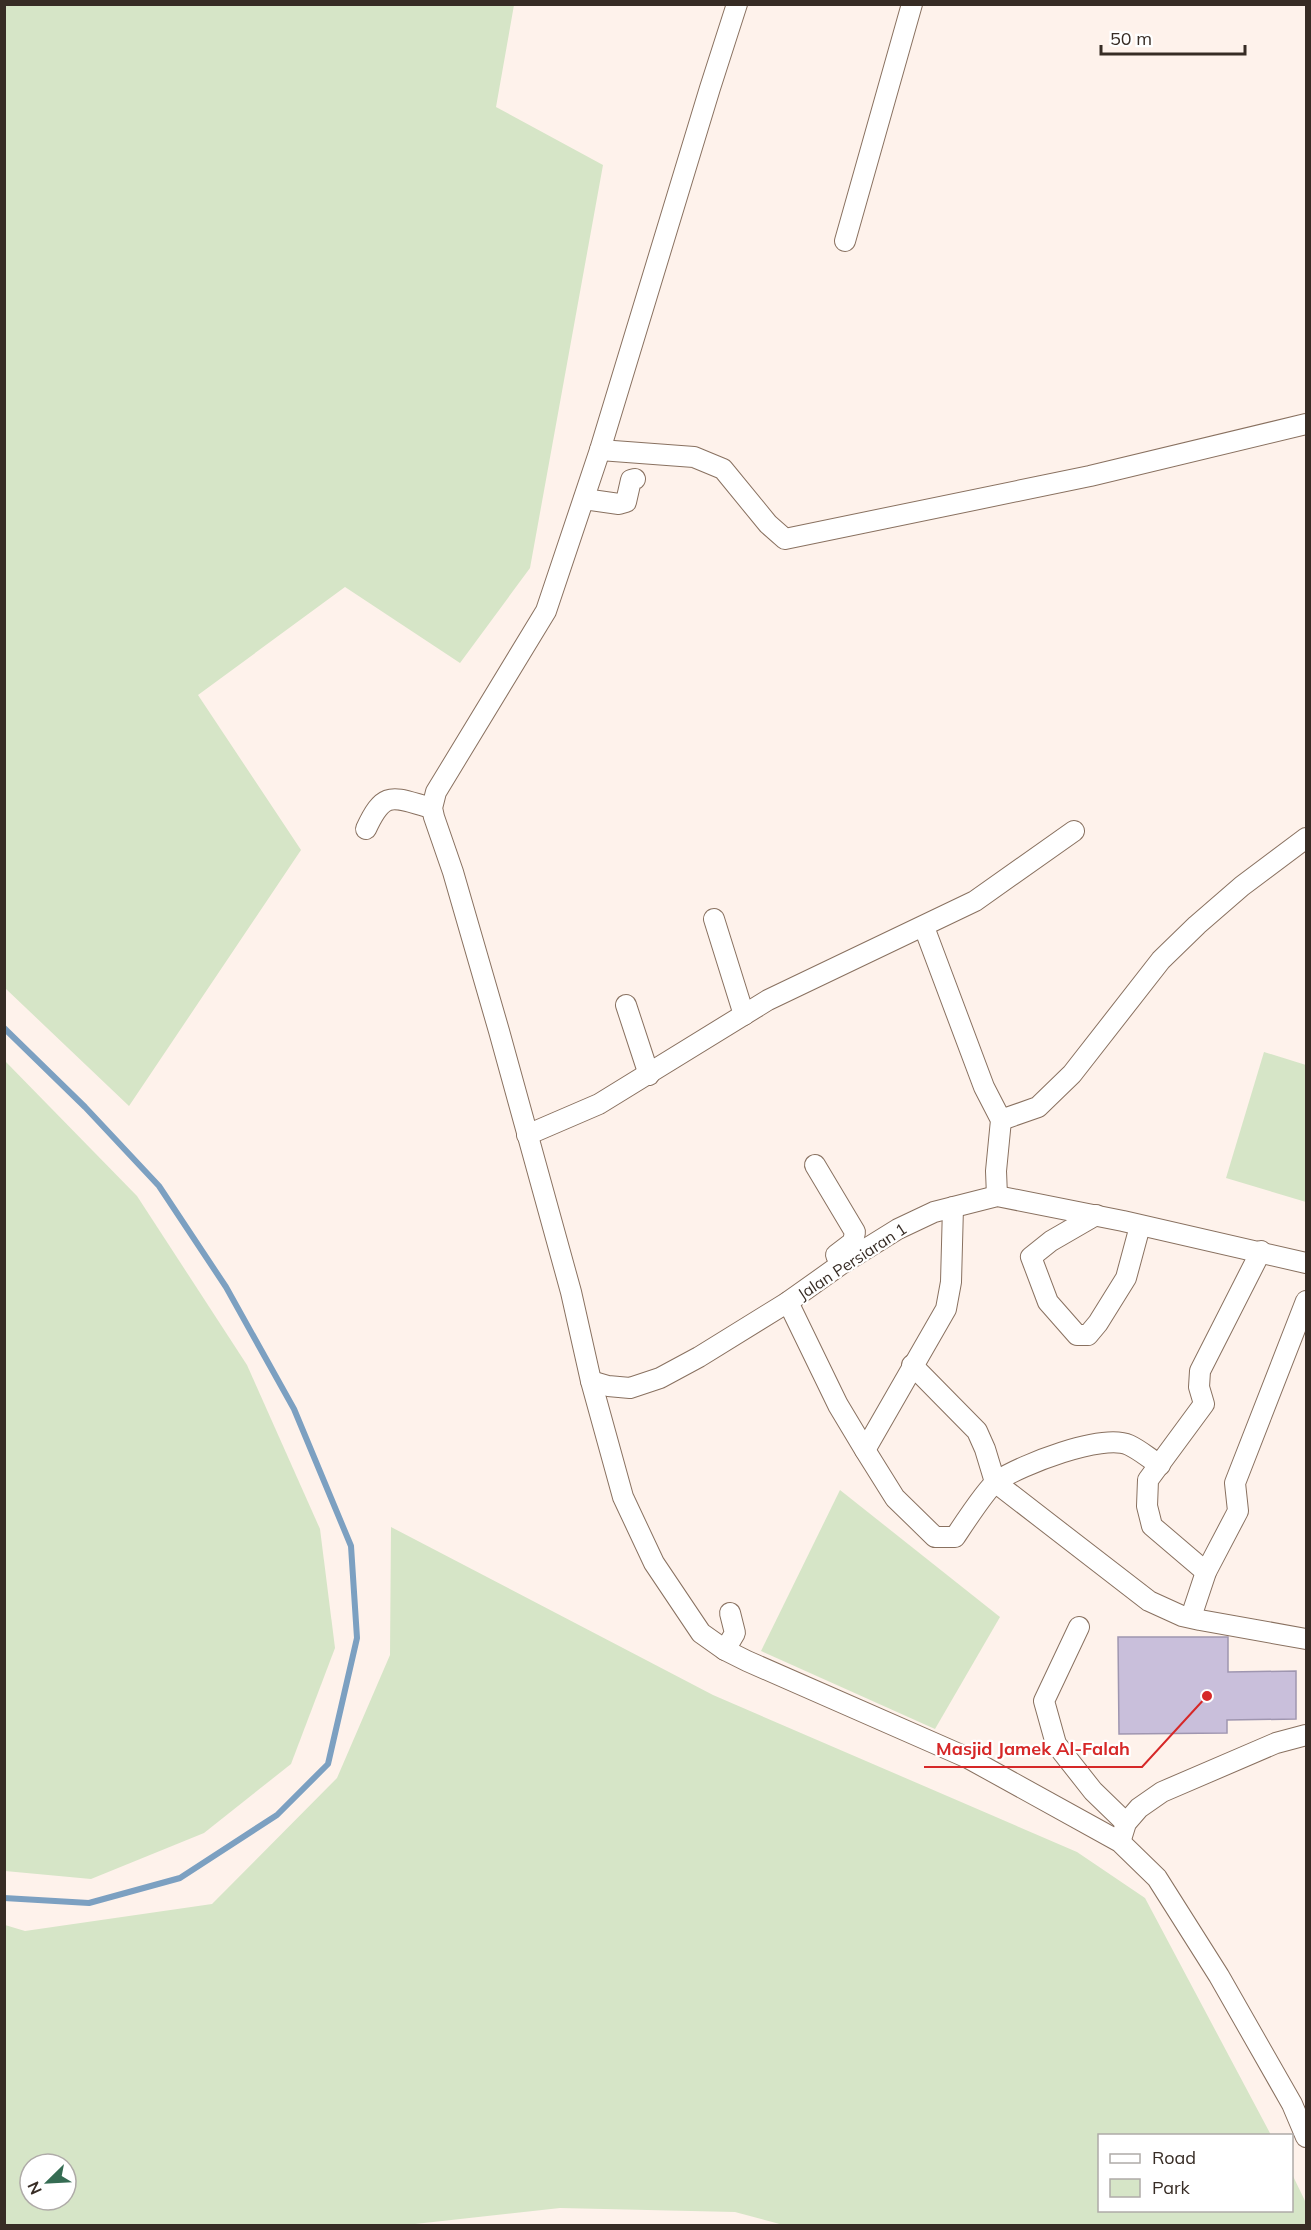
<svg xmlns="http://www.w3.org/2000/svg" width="1311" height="2230" font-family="Mulish,sans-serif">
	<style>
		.green { fill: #d6e5c7; fill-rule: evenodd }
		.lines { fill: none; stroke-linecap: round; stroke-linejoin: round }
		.stream { stroke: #7ca0c1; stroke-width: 6 }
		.building { fill: #c9bfdb; stroke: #9f96b0; stroke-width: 1.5 }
		.minor-casing { stroke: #897160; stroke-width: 22 }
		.minor { stroke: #fff; stroke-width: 20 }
		.labels { text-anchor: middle; stroke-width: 4.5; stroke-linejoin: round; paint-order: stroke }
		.street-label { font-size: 16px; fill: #372c25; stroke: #fff }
		.leader { fill: none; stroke: #d62828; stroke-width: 2 }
		.callout-dot { fill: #d62828; stroke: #fff; stroke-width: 2 }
		.callout-label { font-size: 18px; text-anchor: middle; font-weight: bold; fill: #d62828; stroke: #fff; stroke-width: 4.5; stroke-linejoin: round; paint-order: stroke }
	</style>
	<rect width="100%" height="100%" fill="#fef2eb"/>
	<g class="green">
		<path d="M4 5H514L496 107 603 165 530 568 460 663 345 587 198 695 301 850 129 1106 5 988Z"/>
		<path d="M1264 1052 1306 1065V1202L1226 1178Z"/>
		<path d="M5 1061 137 1196 247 1365 320 1529 335 1648 291 1764 204 1833 91 1879 5 1871Z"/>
		<path d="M840 1490 1000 1617 935 1729 761 1651Z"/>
		<path d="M391 1527 713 1695 1077 1852 1145 1898 1271 2135 1100 2136V2210H1292V2174L1306 2203V2225L787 2226 735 2212 560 2208 397 2226 5 2225V1925L25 1931 212 1904 337 1778 390 1655ZM30 2164H66V2200H30Z"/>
	</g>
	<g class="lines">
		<path class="stream" d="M4 1028 85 1107 159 1186 226 1287 294 1409 351 1546 357 1638 328 1764 277 1815 180 1878 89 1903 4 1898"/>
	</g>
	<path class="building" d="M1118 1637H1228V1672L1296 1671V1719L1227 1720V1733L1119 1734Z"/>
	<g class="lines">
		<g class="minor-casing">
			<g id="minor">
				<path d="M737 4 710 88 600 450 546 611 436 792 432 808 434 817 453 872 499 1031 571 1292 591 1381 623 1497 654 1563 701 1633 725 1650 747 1661 968 1758 1120 1842 1157 1878 1219 1976 1292 2104 1306 2137"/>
				<path d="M845 241 912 4"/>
				<path d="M600 450 694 457 723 469 768 524 785 539 1090 476 1306 424"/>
				<path d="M584 499 619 504 626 502 631 480 635 479"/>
				<path d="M366 829C385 788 393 798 432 808"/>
				<path d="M714 919 744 1015"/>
				<path d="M924 927 984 1087 1001 1120 996 1171 997 1196"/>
				<path d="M626 1005 649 1075"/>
				<path d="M1001 1120 1038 1107 1072 1074 1161 960 1197 925 1242 886 1306 838"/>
				<path d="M527 1135 599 1104 768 1000 975 901 1074 831"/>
				<path d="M815 1165 855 1232 853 1242 836 1255 837 1257"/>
				<path d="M1096 1215 1051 1241 1031 1257 1048 1302 1077 1335H1088L1098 1323 1126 1278 1140 1226"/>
				<path d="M788 1302 838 1405 865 1450 895 1498 935 1537H955C963 1525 987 1488 997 1481 1021 1465 1102 1433 1129 1445 1140 1450 1150 1459 1160 1465"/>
				<path d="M912 1365 977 1431 985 1449 995 1482 1149 1601 1182 1616 1200 1620 1306 1639"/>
				<path d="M591 1381 608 1386 630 1388 660 1378 699 1357 788 1302 840 1265 898 1229 934 1212 997 1196 1123 1221 1306 1263"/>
				<path d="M865 1450 946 1309 951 1282 953 1207"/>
				<path d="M1206 1572 1152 1526 1147 1506 1148 1480 1204 1404 1199 1387 1200 1371 1261 1251"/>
				<path d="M1191 1617 1206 1572 1238 1511 1235 1483 1306 1301"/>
				<path d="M1079 1627 1044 1701 1056 1744 1093 1791 1126 1823"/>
				<path d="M725 1650 735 1633 730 1613"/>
				<path d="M1122 1836 1126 1823 1139 1808 1162 1792 1276 1743 1306 1735"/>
			</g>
		</g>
		<use href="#minor" class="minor"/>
	</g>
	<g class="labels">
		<g class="street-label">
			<text transform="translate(852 1261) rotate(-33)" y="6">Jalan Persiaran 1</text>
		</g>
	</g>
	<path class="leader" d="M1207 1696L1142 1767H924"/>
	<circle class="callout-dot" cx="1207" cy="1696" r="6"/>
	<g class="callout-label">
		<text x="1033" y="1755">Masjid Jamek Al-Falah</text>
	</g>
	<rect width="1311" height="2230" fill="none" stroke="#372c25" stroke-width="12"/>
	<rect x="1098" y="2134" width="195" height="78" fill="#ffffff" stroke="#afaba8" stroke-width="1.5"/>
	<rect x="1110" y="2154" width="30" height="9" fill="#ffffff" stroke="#afaba8" stroke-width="1.5"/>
	<text x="1152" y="2164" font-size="18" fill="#372c25">Road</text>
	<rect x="1110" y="2179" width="30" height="18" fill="#d6e5c7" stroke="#afaba8" stroke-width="1.5"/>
	<text x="1152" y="2194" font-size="18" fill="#372c25">Park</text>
	<g transform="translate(48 2182) rotate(246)"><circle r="28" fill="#ffffff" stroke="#afaba8" stroke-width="1.5"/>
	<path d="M0-4.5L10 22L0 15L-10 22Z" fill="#356c53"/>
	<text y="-9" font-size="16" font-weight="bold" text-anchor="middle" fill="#372c25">N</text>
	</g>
	<path d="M1101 45v9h144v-9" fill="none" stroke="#372c25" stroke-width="3"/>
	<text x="1110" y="45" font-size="18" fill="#372c25" stroke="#ffffff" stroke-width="4.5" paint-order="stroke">50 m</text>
</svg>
